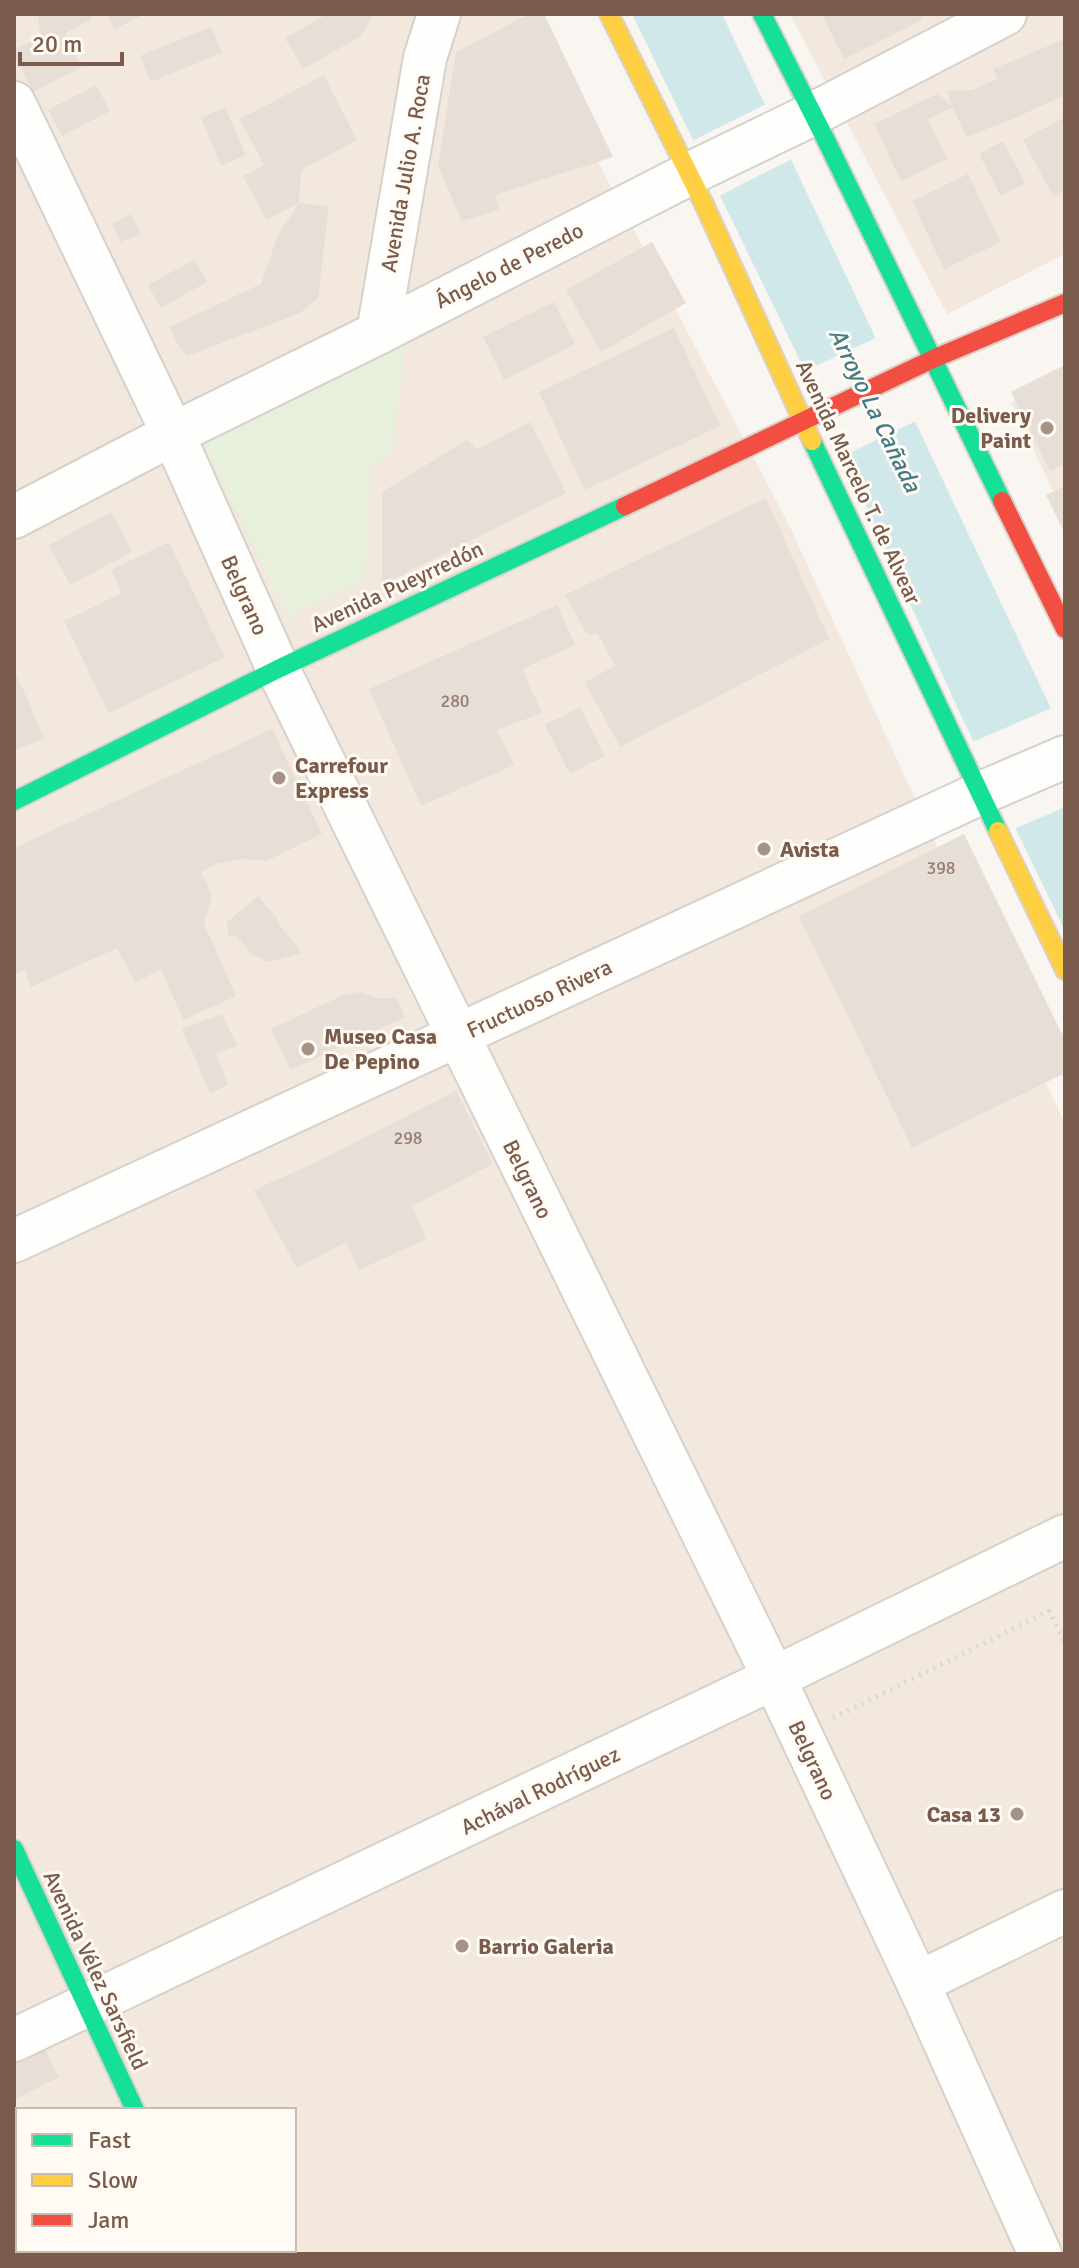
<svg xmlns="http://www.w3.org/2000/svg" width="1079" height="2268" font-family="Signika,sans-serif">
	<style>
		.residential { fill: #f2e8de; fill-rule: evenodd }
		.green { fill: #e7f0db }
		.water { fill: #d0e8ea }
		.pier { fill: #f9f5f0 }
		.building { fill: #e6ded7 }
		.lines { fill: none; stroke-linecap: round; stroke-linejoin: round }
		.street-casing { stroke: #d7d1cb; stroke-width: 46 }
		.fast-casing { stroke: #d9d2cb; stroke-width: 22 }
		.slow-casing { stroke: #d9d2cb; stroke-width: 22 }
		.jam-casing { stroke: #d9d2cb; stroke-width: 22 }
		.path { stroke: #dcd5d0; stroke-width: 5; stroke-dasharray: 2 6; stroke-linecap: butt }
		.street { stroke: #fefefd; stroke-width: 42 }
		.fast { stroke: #16e098; stroke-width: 18 }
		.slow { stroke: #ffcf43; stroke-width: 18 }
		.jam { stroke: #f24e42; stroke-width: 18 }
		.poi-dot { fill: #a69286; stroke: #fffaf3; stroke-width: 3 }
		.labels { text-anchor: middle; stroke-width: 6; stroke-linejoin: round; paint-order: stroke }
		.number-label { font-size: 18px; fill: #977e72 }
		.street-label { font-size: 22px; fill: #7a5c4d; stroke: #fffaf3 }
		.poi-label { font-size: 22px; font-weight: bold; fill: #7a5c4d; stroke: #fffaf3; text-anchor: start }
		.water-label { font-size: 24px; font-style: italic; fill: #437c86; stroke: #fffaf3 }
	</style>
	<rect width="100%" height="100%" fill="#f9f5f0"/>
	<g class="residential">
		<path d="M14 14H520L789 525 1065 1124V2254H14ZM18 2110H294V2250H18Z"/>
		<path d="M790 14H1065V254L947 314Z"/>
		<path d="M1065 378V516L1011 403Z"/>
	</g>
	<path class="green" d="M406 337 392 453 370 466 365 578 288 616 201 438Z"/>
	<path class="water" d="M632 14H722L1065 738V931L957 707 794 348Z"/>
	<g class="pier">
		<path d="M768 103 794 158 717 197 690 142Z"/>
		<path d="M878 337 918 420 839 458 801 373Z"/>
		<path d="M1054 707 1065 729V807L1012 830 970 743Z"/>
	</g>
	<g class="building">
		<path d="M38 14H89L92 19 65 33 82 67 33 92 14 55V50L40 36Z"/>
		<path d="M107 14H145L115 29Z"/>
		<path d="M327 14H374L361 36 303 69 285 38Z"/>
		<path d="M529 14H544L613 157 495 195 499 210 462 221 438 166 456 52Z"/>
		<path d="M822 14H926L918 22 844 59Z"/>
		<path d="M211 27 222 53 151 82 140 56Z"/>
		<path d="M1065 39V95L1015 118 966 137 953 107 928 119 947 159 901 181 874 124 937 94 953 107 947 91 972 90 997 79 993 69Z"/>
		<path d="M324 75 357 140 301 170 299 203 266 220 243 176 264 165 240 119Z"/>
		<path d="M96 85 110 111 62 136 48 110Z"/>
		<path d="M225 107 246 155 221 166 201 118Z"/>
		<path d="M1065 117V189L1053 196 1023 140Z"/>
		<path d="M1003 141 1025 183 1001 196 979 154Z"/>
		<path d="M968 174 1001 242 944 269 912 201Z"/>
		<path d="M299 203 329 206 318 298 300 313 187 356 177 343 170 327 261 284 278 235Z"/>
		<path d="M131 214 141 234 120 242 112 224Z"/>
		<path d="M652 242 686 303 601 352 566 290Z"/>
		<path d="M194 260 207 282 161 308 148 285Z"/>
		<path d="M554 302 575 344 504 380 483 337Z"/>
		<path d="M674 328 720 426 585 490 539 392Z"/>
		<path d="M1065 365V463L1050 471 1011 392Z"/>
		<path d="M530 422 566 493 382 585V492L467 440 477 449Z"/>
		<path d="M1065 486V534L1046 495Z"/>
		<path d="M766 498 829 639 620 747 585 682 615 666 598 634H587L565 595Z"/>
		<path d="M111 512 132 552 70 585 49 545Z"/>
		<path d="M169 542 225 657 109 713 64 621 122 593 111 570Z"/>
		<path d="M557 605 575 645 522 669 542 713 497 730 514 765 421 806 369 689Z"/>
		<path d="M14 669 44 738 14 751Z"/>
		<path d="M580 707 605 756 570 774 545 725Z"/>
		<path d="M272 729 322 834 266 861 242 859 218 863 201 872 212 895 204 924 236 996 183 1020 161 969 135 983 117 948 31 987 25 970 14 975V848Z"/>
		<path d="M964 834 1065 1040V1073L912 1148 799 916Z"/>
		<path d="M258 896 276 917 280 926 302 953 268 962 253 955 236 936 229 937 227 922Z"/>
		<path d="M360 992 377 998H397L405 1017 290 1070 271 1029 341 996Z"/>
		<path d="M222 1014 237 1046 216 1053 228 1085 210 1093 182 1029Z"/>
		<path d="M456 1091 493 1164 412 1206 426 1239 359 1270 346 1242 297 1268 254 1190 310 1165Z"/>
		<path d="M38 2036 59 2077 14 2100V2049Z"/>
	</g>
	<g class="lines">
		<g class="street-casing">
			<g id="street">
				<path d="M14 103 173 434 278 669 774 1678 918 1983 1040 2254"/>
				<path d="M378 333 425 58 439 14"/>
				<path d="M14 517 173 434 378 333 689 174 813 114 1005 14"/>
				<path d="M14 1241 981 793 1065 757"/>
				<path d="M918 1983 1065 1911"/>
				<path d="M14 2040 774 1678 1065 1536"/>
			</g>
		</g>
		<g class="fast-casing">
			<g id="fast">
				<path d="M762 14 825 138 1002 501"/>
				<path d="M812 441 998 831"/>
				<path d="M14 801 278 669 625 506"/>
				<path d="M14 1849 135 2110"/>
				<path d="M200 2250 202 2254"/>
			</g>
		</g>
		<g class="slow-casing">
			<g id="slow">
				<path d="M609 14 704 204 812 441"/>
				<path d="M998 831 1065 970"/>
			</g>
		</g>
		<g class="jam-casing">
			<g id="jam">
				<path d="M1002 501 1065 629"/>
				<path d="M625 506 933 359 1065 303"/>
			</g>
		</g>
		<path class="path" d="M833 1718 1049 1611 1065 1643"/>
		<use href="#street" class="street"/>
		<use href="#fast" class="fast"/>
		<use href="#slow" class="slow"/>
		<use href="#jam" class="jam"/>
	</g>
	<g class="poi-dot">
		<circle cx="1047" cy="428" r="8"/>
		<circle cx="279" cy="778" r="8"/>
		<circle cx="764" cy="849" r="8"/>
		<circle cx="308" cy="1049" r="8"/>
		<circle cx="1017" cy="1814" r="8"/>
		<circle cx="462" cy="1946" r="8"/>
	</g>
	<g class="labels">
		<g class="number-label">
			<text x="455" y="707">280</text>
			<text x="941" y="874">398</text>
			<text x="408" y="1144">298</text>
		</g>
		<g class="street-label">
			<text transform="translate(405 173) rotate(-80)" y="8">Avenida Julio A. Roca</text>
			<text transform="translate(509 265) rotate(-27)" y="8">Ángelo de Peredo</text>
			<text transform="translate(859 482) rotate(65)" y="8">Avenida Marcelo T. de Alvear</text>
			<text transform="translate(397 586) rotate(-25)" y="8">Avenida Pueyrredón</text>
			<text transform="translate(245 595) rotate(66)" y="8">Belgrano</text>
			<text transform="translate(539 998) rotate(-25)" y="8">Fructuoso Rivera</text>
			<text transform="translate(528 1179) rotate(64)" y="8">Belgrano</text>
			<text transform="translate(813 1760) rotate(65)" y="8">Belgrano</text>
			<text transform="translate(540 1790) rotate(-26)" y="8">Achával Rodríguez</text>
			<text transform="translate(96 1970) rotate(65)" y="8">Avenida Vélez Sarsfield</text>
		</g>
		<g class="poi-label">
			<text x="1031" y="423" text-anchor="end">Delivery<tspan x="1031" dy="25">Paint</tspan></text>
			<text x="295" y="773">Carrefour<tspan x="295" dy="25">Express</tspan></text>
			<text x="780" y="857">Avista</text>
			<text x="324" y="1044">Museo Casa<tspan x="324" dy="25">De Pepino</tspan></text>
			<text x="1001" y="1822" text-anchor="end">Casa 13</text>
			<text x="478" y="1954">Barrio Galeria</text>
		</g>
		<g class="water-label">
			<text transform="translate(875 410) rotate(64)" y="8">Arroyo La Cañada</text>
		</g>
	</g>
	<rect width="1079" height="2268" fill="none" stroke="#7a5c4d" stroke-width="32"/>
	<rect x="16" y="2108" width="280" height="144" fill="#fffaf3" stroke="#cabbb1" stroke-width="2"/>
	<rect x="32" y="2134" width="40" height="12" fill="#16e098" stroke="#cabbb1" stroke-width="2"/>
	<text x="88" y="2148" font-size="24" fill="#7a5c4d">Fast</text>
	<rect x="32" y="2174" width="40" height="12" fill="#ffcf43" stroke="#cabbb1" stroke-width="2"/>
	<text x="88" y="2188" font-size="24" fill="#7a5c4d">Slow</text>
	<rect x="32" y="2214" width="40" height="12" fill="#f24e42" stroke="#cabbb1" stroke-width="2"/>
	<text x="88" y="2228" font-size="24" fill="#7a5c4d">Jam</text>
	<path d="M20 52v12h102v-12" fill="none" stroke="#7a5c4d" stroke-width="4"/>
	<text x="32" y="52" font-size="24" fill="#7a5c4d" stroke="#fffaf3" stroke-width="6" paint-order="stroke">20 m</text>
</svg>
